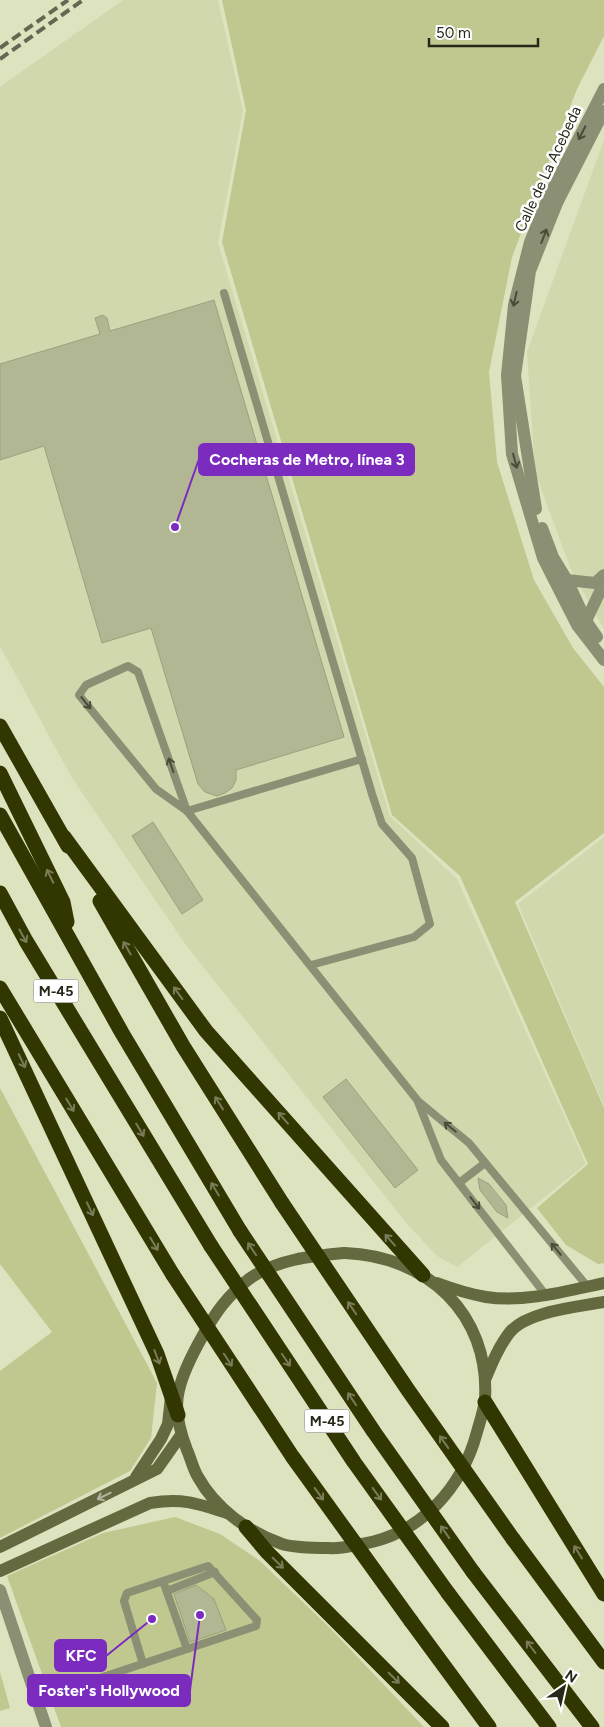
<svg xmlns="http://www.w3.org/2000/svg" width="604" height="1727" font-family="Figtree,sans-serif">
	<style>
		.built { fill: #d2d8ad }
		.green { fill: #c0c78f }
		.building { fill: #b2b793; stroke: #9ba07e }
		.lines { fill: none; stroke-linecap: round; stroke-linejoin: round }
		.lane { stroke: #8b8f73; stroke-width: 8 }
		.street { stroke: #8b8f73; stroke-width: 12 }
		.secondary { stroke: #64693f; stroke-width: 12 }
		.highway { stroke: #323600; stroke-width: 15 }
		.rail { stroke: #646852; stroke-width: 4; stroke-dasharray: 10 5; stroke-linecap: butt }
		.highway-bridge { stroke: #323600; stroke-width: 15 }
		.oneway { stroke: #494c39 }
		.oneway2 { stroke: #7a7c59 }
		.oneway3 { stroke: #b2b49f }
		.labels { text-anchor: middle; stroke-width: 5; stroke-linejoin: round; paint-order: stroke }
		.shield { fill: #fff; stroke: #67685f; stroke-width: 1 }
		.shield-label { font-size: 14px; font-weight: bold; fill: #26281a }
		.street-label { font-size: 15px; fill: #26281a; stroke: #fff }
		.leader { fill: none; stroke: #7b2cbf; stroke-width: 2 }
		.callout-dot { fill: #7b2cbf; stroke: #fff; stroke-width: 2 }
		.callout { fill: #7b2cbf; stroke: #7b2cbf; stroke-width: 2 }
		.callout-label { font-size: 16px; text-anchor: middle; font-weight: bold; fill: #fff }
	</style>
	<rect width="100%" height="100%" fill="#dde3be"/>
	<g class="built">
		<path d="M123 0H218L243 111 218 243 390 816 457 879 586 1164 457 1267 437 1256 408 1225 186 945 72 778 0 646V87Z"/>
		<path d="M604 140V629L571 570 535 472 527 352Z"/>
		<path d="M604 837V1106L518 904Z"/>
	</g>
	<g class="green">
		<path d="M222 0H604V36L577 89 512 257 489 372 497 462 534 580 573 648 604 687V833L515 902 604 1108V1263L598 1264 566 1245 537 1208 588 1164 460 876 392 815 222 242 246 110Z"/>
		<path d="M0 1088 157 1383 151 1438 130 1471 0 1538V1371L52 1332 0 1264Z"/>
		<path d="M175 1517 220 1534 260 1561 330 1628 424 1727H61L7 1576 103 1533Z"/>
		<path d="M0 1672 10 1708 0 1711Z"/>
	</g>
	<g class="building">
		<path d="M214 300 344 737 236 770V780L232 788 225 793 217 796 205 792 198 784 151 628 102 643 44 446 0 460V364L100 334 95 318 103 315 107 318 110 331Z"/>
		<path d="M153 822 203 900 182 914 132 836Z"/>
		<path d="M346 1079 418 1170 395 1188 323 1097Z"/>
		<path d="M478 1178 489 1184 506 1205 508 1218 497 1212 480 1190Z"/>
		<path d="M196 1585 214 1599 226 1630 190 1642 174 1594Z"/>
	</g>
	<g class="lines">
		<g class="lane">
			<path d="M224 293 372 794 382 824 412 858 430 924 414 937 311 965"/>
			<path d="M187 811 138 672 128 666 86 685 79 695 156 789 187 811 418 1101 469 1143 587 1286"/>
			<path d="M187 811 362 759"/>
			<path d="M418 1102 441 1160 545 1294"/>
			<path d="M459 1183 485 1163"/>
			<path d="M163 1581 187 1649"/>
			<path d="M167 1591 215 1572"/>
			<path d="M37 1699C110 1675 183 1650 256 1626L257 1620 208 1566 127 1593 124 1601 143 1664"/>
		</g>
		<g class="street">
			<path d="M604 89 548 198 530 242 514 305 507 375 512 454 543 558 577 625 604 660"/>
			<path d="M536 509 515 376 530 271 557 203 604 111"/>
			<path d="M542 528 553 557 567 580 586 621 597 637"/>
			<path d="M567 580 595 583 604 575"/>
			<path d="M586 621 604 583"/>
			<path d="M0 1590 46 1727"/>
		</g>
		<g class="secondary">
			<path d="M345 1253C427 1256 490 1314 485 1399 484 1410 480 1421 477 1432 462 1488 421 1534 362 1544 351 1546 340 1549 329 1548 314 1548 295 1548 282 1544 248 1532 215 1508 198 1477 193 1469 191 1459 187 1450 180 1432 174 1409 179 1390 183 1372 193 1353 202 1337 215 1313 227 1296 249 1279 277 1259 312 1256 345 1253Z"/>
			<path d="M437 1283C453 1289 469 1294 486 1297 523 1303 567 1291 604 1283"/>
			<path d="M485 1380C492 1363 499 1346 510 1332 528 1311 578 1307 604 1302"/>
			<path d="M136 1477 161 1439 168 1424 171 1397"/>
			<path d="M0 1547 157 1469 181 1435"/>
			<path d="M0 1571 150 1503C183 1498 196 1503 227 1513"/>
		</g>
		<g class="highway">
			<path d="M0 726 68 846"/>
			<path d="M0 773 63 902 67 922"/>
			<path d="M0 815 122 1033 240 1231"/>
			<path d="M64 837 206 1031 423 1275"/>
			<path d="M0 893 26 941 211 1246"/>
			<path d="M100 901 183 1046 282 1203"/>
			<path d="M0 988 173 1275"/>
			<path d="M0 1018 157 1354 178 1415"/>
			<path d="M485 1402 604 1594"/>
			<path d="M246 1527 267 1552 442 1727"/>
			<path d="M513 1539 604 1662"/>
			<path d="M473 1572 592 1727"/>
			<path d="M448 1593 549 1727"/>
			<path d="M411 1621 489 1727"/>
		</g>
		<g class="rail">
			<path d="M0 48 68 0"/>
			<path d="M0 59 83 0"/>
		</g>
		<g class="highway-bridge">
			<path d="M282 1203 408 1390 513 1539"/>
			<path d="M240 1231 374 1432 473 1572"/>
			<path d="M211 1246 354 1462 448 1593"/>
			<path d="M173 1275 292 1456 411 1621"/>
		</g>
	</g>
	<defs><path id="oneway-shaft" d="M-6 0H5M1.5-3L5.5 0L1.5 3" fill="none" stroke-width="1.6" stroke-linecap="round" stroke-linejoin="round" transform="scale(1.25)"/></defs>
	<g class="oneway">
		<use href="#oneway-shaft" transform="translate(582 133) rotate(117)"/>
		<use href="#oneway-shaft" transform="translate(544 236) rotate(-69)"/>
		<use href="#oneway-shaft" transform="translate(515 299) rotate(103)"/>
		<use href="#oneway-shaft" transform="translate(515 461) rotate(75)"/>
		<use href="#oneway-shaft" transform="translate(86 703) rotate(51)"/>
		<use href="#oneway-shaft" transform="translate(171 765) rotate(-109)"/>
		<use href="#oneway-shaft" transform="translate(450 1127) rotate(-141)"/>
		<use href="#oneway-shaft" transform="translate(475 1203) rotate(52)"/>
		<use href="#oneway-shaft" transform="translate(556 1249) rotate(-129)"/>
	</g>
	<g class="oneway2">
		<use href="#oneway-shaft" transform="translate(50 876) rotate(-116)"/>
		<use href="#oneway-shaft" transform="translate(23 936) rotate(61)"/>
		<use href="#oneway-shaft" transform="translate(127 948) rotate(-120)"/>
		<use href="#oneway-shaft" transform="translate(178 993) rotate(-126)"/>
		<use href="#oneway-shaft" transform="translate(22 1061) rotate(64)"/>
		<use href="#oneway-shaft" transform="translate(219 1103) rotate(-122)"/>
		<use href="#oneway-shaft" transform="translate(70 1105) rotate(59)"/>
		<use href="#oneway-shaft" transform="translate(283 1118) rotate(-131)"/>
		<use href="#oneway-shaft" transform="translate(140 1130) rotate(59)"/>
		<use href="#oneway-shaft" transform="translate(215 1189) rotate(-121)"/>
		<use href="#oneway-shaft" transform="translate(90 1209) rotate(65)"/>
		<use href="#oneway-shaft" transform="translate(390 1240) rotate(-132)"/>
		<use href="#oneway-shaft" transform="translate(154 1244) rotate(59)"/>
		<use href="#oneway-shaft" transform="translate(252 1249) rotate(-124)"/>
		<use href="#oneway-shaft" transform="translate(352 1308) rotate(-124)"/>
		<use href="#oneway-shaft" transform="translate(157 1357) rotate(69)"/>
		<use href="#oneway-shaft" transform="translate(228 1360) rotate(57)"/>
		<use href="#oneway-shaft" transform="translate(286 1360) rotate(56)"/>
		<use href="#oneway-shaft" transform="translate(352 1399) rotate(-124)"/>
		<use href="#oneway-shaft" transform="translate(444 1442) rotate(-125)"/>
		<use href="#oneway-shaft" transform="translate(319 1494) rotate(54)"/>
		<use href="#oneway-shaft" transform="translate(377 1494) rotate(54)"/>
		<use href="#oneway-shaft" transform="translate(445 1532) rotate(-125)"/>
		<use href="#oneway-shaft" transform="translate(578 1552) rotate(-122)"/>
		<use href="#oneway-shaft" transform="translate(278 1563) rotate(44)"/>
		<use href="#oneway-shaft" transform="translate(531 1647) rotate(-127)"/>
		<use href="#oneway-shaft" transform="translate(394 1678) rotate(45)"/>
	</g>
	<use class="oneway3" href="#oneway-shaft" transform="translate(104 1496) rotate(154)"/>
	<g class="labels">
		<g class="shield">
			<rect x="33.5" y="979.5" width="45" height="23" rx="4"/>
			<rect x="304.5" y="1409.5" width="45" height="23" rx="4"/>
		</g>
		<g class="shield-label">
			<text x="56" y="996">M-45</text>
			<text x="327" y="1426">M-45</text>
		</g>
		<g class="street-label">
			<text transform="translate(548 169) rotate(-65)" y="5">Calle de La Acebeda</text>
		</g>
	</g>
	<path class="leader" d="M175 527L199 459M152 1619L106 1656M200 1615L190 1690"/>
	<g class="callout-dot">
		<circle cx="175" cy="527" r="5"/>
		<circle cx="152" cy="1619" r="5"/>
		<circle cx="200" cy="1615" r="5"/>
	</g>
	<g class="callout">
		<rect x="199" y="444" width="215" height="31" rx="5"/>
		<rect x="55" y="1640" width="51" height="31" rx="5"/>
		<rect x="28" y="1675" width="162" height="31" rx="5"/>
	</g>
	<g class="callout-label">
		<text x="307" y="465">Cocheras de Metro, línea 3</text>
		<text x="81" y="1661">KFC</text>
		<text x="109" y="1696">Foster's Hollywood</text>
	</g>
	<g transform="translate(564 1687) rotate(34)" stroke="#ffffff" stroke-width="4" paint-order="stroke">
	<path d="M0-4L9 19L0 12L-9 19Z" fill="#26281a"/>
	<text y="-8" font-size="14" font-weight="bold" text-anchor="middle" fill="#26281a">N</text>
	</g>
	<path d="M429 38v8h109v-8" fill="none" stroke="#26281a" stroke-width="2.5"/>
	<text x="436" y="38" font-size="15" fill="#26281a" stroke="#ffffff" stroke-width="4" paint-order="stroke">50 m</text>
</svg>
